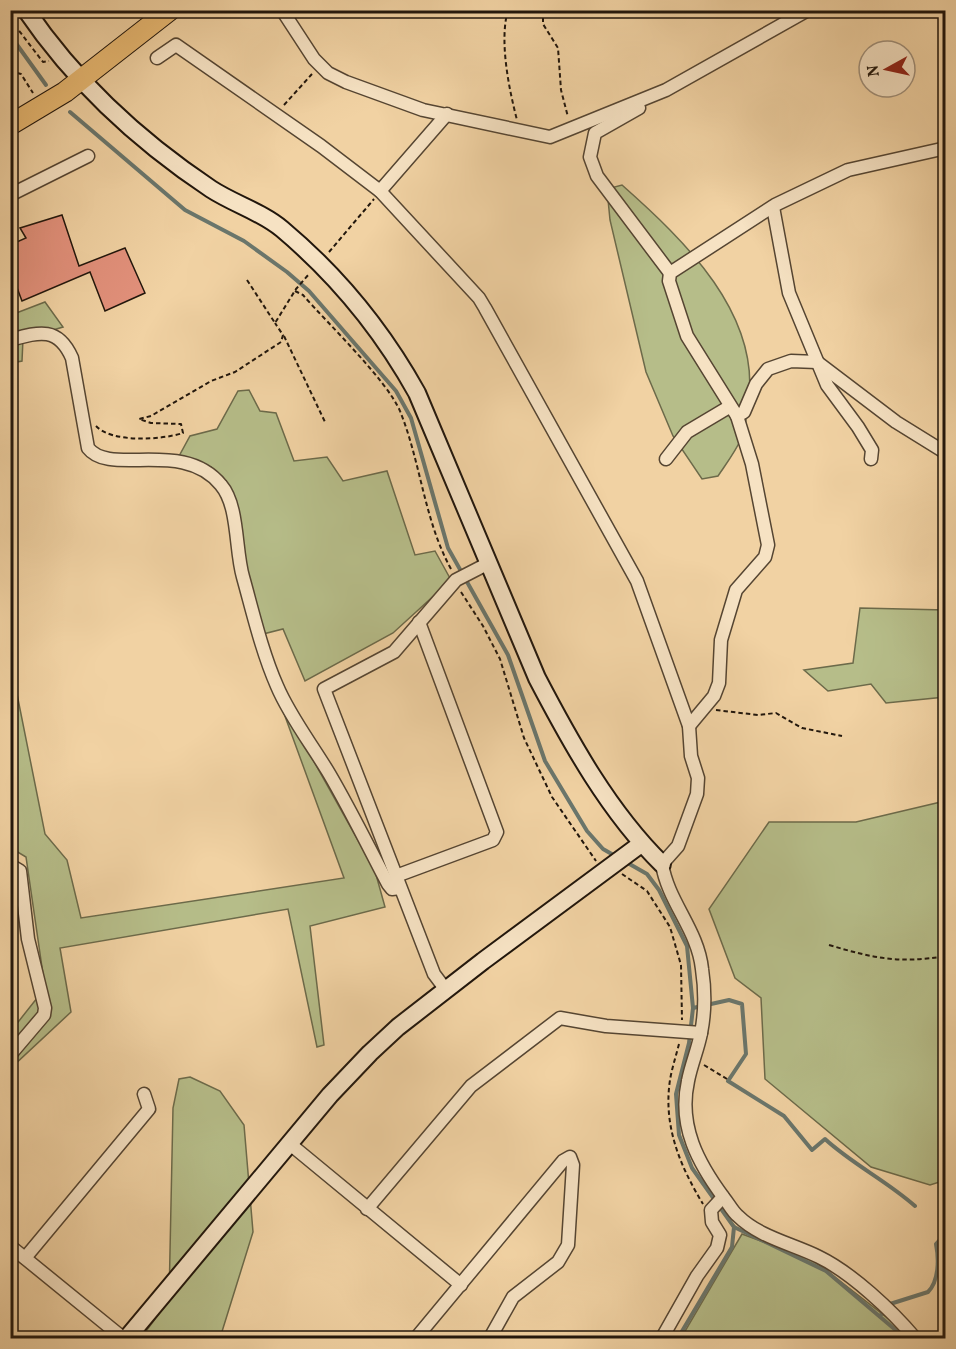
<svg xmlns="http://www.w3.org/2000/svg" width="956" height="1349" font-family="Vollkorn,serif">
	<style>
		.green { fill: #b6bd89; stroke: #6c6a4a; stroke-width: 1.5 }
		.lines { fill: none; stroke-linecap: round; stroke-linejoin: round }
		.stream { stroke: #6a766c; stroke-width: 4 }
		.building { fill: #e3917c; stroke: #21160c; stroke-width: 1.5 }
		.street-casing { stroke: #554532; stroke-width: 15 }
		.secondary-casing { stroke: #21160c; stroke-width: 20 }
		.primary-casing { stroke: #21160c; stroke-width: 22 }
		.path { stroke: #21160c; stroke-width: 2; stroke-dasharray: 4.5 3; stroke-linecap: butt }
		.street { stroke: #f6e2c3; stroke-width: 12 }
		.secondary { stroke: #f6e2c3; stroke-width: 16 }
		.primary { stroke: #e8b972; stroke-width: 20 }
	</style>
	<rect width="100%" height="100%" fill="#f1d2a3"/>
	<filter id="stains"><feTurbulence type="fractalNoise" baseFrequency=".00333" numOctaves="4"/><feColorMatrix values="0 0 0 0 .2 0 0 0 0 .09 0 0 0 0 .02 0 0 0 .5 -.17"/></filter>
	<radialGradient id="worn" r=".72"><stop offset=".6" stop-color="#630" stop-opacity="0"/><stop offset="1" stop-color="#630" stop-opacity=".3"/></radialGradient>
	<g class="green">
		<path d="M622 185C684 240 763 315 748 406 746 416 746 428 742 437 736 451 726 464 718 476L702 479 673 436 646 372 610 220 607 189Z"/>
		<path d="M45 302 63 327 23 339 22 361 11 363V315Z"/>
		<path d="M249 390 260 411 276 413 294 461 327 457 343 481 387 471 415 555 435 551 451 580 393 633 305 681 283 629 263 634 245 572 230 491 211 467 178 458 190 436 217 429 238 391Z"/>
		<path d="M860 608 945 610V697L886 703 871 684 828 691 804 670 853 663Z"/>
		<path d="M10 659 45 834 67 860 81 918 344 878 278 697 375 871 385 907 310 926 324 1045 317 1047 288 909 60 948 71 1012 13 1066 11 1065V1031L45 988 26 857 11 848Z"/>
		<path d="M945 801 946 1180 930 1185 871 1167 765 1079 761 998 735 978 709 909 769 822H856Z"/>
		<path d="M190 1077 220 1091 244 1125 253 1232 220 1338H141L169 1300 173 1108 179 1079Z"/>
		<path d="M742 1234 814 1261 903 1330 909 1338H681Z"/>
	</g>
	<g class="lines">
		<g class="stream">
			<path d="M10 35 46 85"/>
			<path d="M70 112 185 210 244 241 287 272 309 291 396 391 411 418 448 548 508 655 545 761 587 831 603 849 617 857"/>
			<path d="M626 862 647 874 659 890 687 946 693 1008 689 1043 676 1094 679 1135 692 1168 734 1227 732 1247 678 1338"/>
			<path d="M693 1008 729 1000 742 1004 746 1054 728 1081 784 1116 812 1150 825 1139C852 1164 887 1181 915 1206"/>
			<path d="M734 1227 826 1271 905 1338"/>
			<path d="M10 1257 15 1262 10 1267"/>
			<path d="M880 1316 890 1304 928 1292C939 1281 939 1259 936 1244L946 1233"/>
		</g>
	</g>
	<path class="building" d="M62 215 79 266 125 248 145 293 105 311 90 272 22 301 10 269V245L26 238 20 228Z"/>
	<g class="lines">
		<g class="street-casing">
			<g id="street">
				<path d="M282 10 314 59 328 73 346 82 423 110 550 137 666 90 808 10"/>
				<path d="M157 58 176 45 321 146 380 191 479 298 485 308 637 581 689 726 691 756 698 778 697 794 678 846 662 864C668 902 698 930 702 969 705 989 705 1013 701 1033 698 1049 691 1065 688 1081 678 1126 698 1163 724 1198 729 1204 732 1211 738 1216 759 1237 793 1244 819 1257 852 1273 892 1311 915 1338"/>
				<path d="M639 108 595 133 590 157 597 176 670 273"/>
				<path d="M380 191 447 114"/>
				<path d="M10 195 88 156"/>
				<path d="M773 207 789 293 827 385 858 427 872 450 871 459"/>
				<path d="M10 340C39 332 58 326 72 358L88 448C110 477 183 438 221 485 239 506 235 550 243 577 253 613 262 652 277 686 290 717 313 746 330 775 351 811 369 848 388 884L392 889 400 888"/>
				<path d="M737 416 744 412 756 384 768 369 791 361 817 362 896 422 946 453"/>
				<path d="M666 459 687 432 729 407"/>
				<path d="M689 726 714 696 719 683 721 640 736 590 765 557 768 545 752 464 737 416 687 336 669 281 670 273 775 205 848 170 946 148"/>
				<path d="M10 865 20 871 28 939 45 1008 44 1015 10 1055"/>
				<path d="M396 876 493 840 497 832 419 622"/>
				<path d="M446 990 434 974 324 689 394 652 456 580 489 563"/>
				<path d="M290 1144 461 1285"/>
				<path d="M367 1209 471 1086 560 1018 606 1026 701 1033"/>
				<path d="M10 1246 123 1338"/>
				<path d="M25 1258 149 1109 144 1094"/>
				<path d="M416 1338 563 1161 570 1157 573 1165 568 1245 558 1262 513 1297 490 1338"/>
				<path d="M662 1338 697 1276 717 1248 720 1235 712 1222 711 1210 723 1197"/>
			</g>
		</g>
		<g class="secondary-casing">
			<g id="secondary">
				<path d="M26 10C75 82 139 141 211 189 234 204 262 212 282 229 338 276 382 330 417 393L537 678C571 743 609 812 662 864"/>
				<path d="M127 1338 330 1095 370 1053 398 1027 483 961 641 844"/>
			</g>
		</g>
		<g class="primary-casing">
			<path id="primary" d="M10 125 65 92 170 10"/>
		</g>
		<g class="path">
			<path d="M508 10C499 41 509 89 517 120"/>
			<path d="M543 10V24L558 48 561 90 568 117"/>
			<path d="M10 19 43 62 49 61"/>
			<path d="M10 71 21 74 33 93"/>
			<path d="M284 105 312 74"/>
			<path d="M329 252 374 199"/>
			<path d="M247 280 275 323 296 289 309 274"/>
			<path d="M295 291 303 295C328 324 386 379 400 411 421 463 424 520 451 569"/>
			<path d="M284 336 325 422"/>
			<path d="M96 426C112 443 161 440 183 433L181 424 151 423 139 419 151 416 211 381 235 372 281 342 283 335 275 323"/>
			<path d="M461 592 483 626 500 659 524 738 552 797 596 861"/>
			<path d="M716 710 758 715 776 713 802 728 842 736"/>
			<path d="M622 874 647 891 670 927 681 965 682 1020"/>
			<path d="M829 945C873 958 899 964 946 956"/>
			<path d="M679 1044C676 1056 672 1068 670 1080 663 1126 680 1166 703 1204"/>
			<path d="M704 1065 727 1079"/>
		</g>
		<use href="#street" class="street"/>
		<use href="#secondary" class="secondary"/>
		<use href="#primary" class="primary"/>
	</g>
	<rect width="956" height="1349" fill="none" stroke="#f1d2a3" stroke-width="36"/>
	<rect x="12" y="12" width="932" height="1325" fill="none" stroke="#21160c" stroke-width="3"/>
	<rect x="18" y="18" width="920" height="1313" fill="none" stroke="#21160c" stroke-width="1.5"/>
	<g transform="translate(887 69) rotate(262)"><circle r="28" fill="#f6e2c3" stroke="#a1907a" stroke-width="1.5"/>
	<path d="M0-4.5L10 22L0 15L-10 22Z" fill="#8f2418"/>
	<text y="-9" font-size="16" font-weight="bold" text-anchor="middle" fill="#21160c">N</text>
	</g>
	<rect width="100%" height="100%" filter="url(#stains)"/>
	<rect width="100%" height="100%" fill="url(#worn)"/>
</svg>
